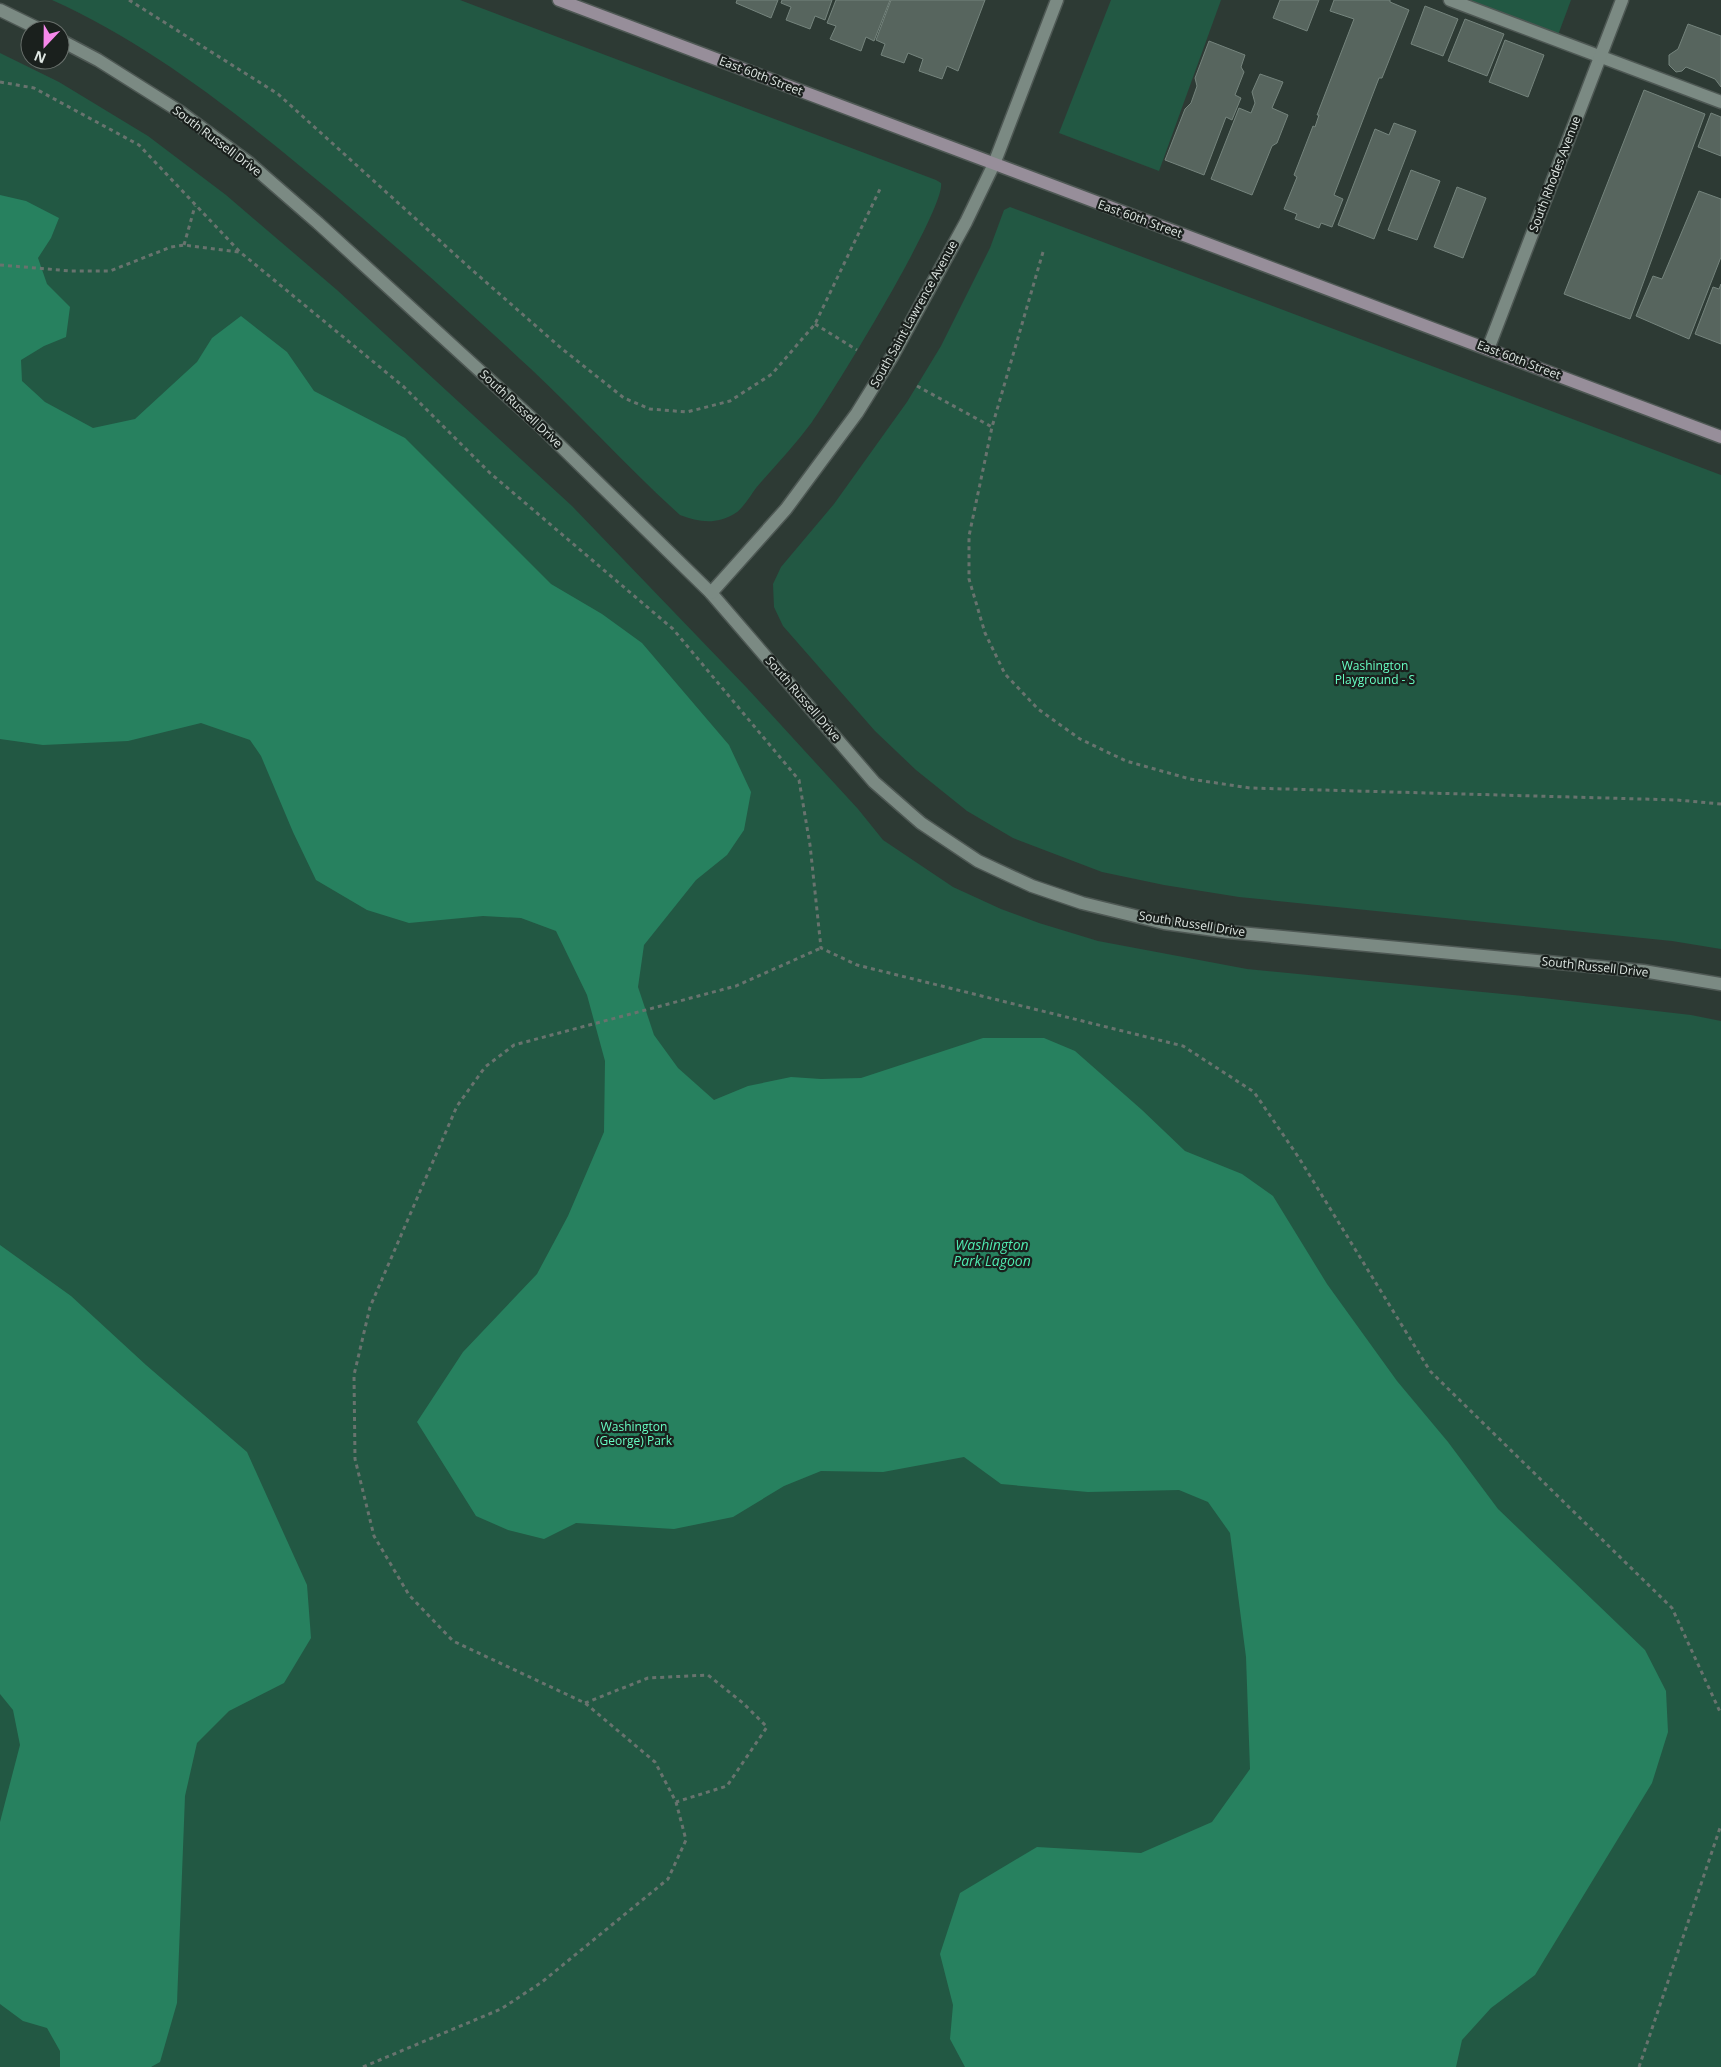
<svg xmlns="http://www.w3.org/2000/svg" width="1721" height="2067" font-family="'Open Sans',sans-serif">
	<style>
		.green { fill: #225843 }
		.water { fill: #27815f }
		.building { fill: #57655e; stroke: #75847d }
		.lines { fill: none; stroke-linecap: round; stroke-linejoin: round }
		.lane-casing { stroke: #4e5854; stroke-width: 15 }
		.street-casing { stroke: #4e5854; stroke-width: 15 }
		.secondary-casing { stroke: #4e5854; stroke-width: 15 }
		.path { stroke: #68736e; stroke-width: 3; stroke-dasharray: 4 4; stroke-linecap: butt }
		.lane { stroke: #7b8a83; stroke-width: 12 }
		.street { stroke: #7b8a83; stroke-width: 12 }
		.secondary { stroke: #978e9a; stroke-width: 12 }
		.labels { text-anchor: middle; stroke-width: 4.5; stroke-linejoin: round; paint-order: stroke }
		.street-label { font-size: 12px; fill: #dfe7e3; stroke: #1a201d }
		.park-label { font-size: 12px; fill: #68ffc4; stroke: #1a201d }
		.water-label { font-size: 14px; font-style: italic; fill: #4feab0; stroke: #1a201d }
	</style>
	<rect width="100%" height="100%" fill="#2d3a34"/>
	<g class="green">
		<path d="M52 0H460L936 180 941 183C946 208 833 393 812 422 795 445 775 466 756 488 750 496 743 509 734 514 716 525 698 522 680 515 628 468 581 416 531 369 458 301 383 234 306 171 228 106 145 42 52 0Z"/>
		<path d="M1111 0H1221L1159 171 1059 133Z"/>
		<path d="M1466 0H1571L1558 35Z"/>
		<path d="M0 53 59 82 148 136 226 195 337 290 572 506 747 688 858 809 883 840 953 887 1001 909 1039 923 1098 941 1247 969 1543 998 1691 1015 1721 1021V2067H0Z"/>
		<path d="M1010 207 1721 475V949L1672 941 1239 897 1164 885 1102 872 1013 838 967 811 916 770 875 731 783 626 774 607 773 584 781 567 834 504 907 402 941 346 990 248 1004 210Z"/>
	</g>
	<g class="water">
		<path d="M0 195 26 201 59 218 51 238 38 258 47 284 70 307 66 337 44 346 21 360 22 381 45 402 93 428 135 419 197 362 212 338 241 316 287 352 314 391 405 438 551 584 602 614 642 643 729 745 751 792 744 830 727 855 696 880 644 945 638 987 654 1035 678 1068 714 1100 748 1086 791 1077 821 1079 861 1078 983 1038H1044L1075 1051 1142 1110 1185 1151 1242 1174 1273 1196 1327 1284 1397 1381 1448 1442 1498 1509 1645 1650 1666 1691 1668 1732 1652 1783 1535 1975 1491 2008 1462 2040 1456 2067H965L950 2039 953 2005 940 1954 960 1893 1037 1847 1141 1853 1212 1822 1250 1769 1246 1657 1230 1533 1208 1502 1179 1490 1088 1492 1001 1484 964 1457 883 1472 821 1471 784 1486 733 1517 674 1529 576 1523 544 1539 508 1530 476 1516 417 1422 463 1352 537 1274 568 1216 604 1132 605 1061 587 995 556 931 521 918 483 916 409 923 367 910 316 880 293 832 261 756 250 740 201 723 128 741 43 745 0 739Z"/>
		<path d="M0 1245 71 1296 146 1365 247 1452 307 1585 311 1638 284 1683 229 1711 197 1743 185 1796 177 2003 160 2062 151 2067H60V2051L47 2028 23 2021 0 2004V1822L20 1745 13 1710 0 1694Z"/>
	</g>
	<g class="building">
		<path d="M737 0H778L771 18 736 3Z"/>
		<path d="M782 0H832L825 20 815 16 810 29 786 20 791 7 781 3Z"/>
		<path d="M836 0H890L874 41 866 37 861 51 830 39 836 26 827 23Z"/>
		<path d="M891 0H985L958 71 947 66 942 79 919 71 923 59 908 53 904 63 881 55 885 44 876 40Z"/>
		<path d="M1280 0H1319L1307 31 1273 18Z"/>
		<path d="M1334 0H1390V2L1409 10 1382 78H1379L1334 195 1343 199 1332 227 1321 223 1319 228 1295 219 1297 214 1284 209 1297 177 1294 175 1313 126 1315 127 1319 115H1317L1354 19 1330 11Z"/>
		<path d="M1425 6 1458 19 1443 56 1411 44Z"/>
		<path d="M1465 19 1504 34 1487 76 1448 61Z"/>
		<path d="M1688 24 1721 36V87L1715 79 1686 67 1682 71 1676 72 1669 65V55L1678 49Z"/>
		<path d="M1505 40 1544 55 1528 97 1489 82Z"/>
		<path d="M1209 41 1245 55 1241 67 1244 72 1235 95 1241 98 1232 120 1226 117 1204 175 1165 160 1185 109 1191 103 1197 86 1195 78Z"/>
		<path d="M1260 74 1283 82 1272 108 1288 115 1277 143 1272 146 1252 195 1211 179 1239 108 1251 113 1255 103 1252 92Z"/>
		<path d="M1644 90 1705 114 1630 319 1564 294Z"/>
		<path d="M1711 113 1721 117V156L1698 147Z"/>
		<path d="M1394 123 1416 131 1374 239 1338 225 1375 129 1389 135Z"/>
		<path d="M1411 170 1440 181 1417 240 1388 230Z"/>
		<path d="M1457 187 1486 198 1463 258 1434 247Z"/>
		<path d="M1699 191 1721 199V257L1689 339 1636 316 1653 276 1662 279Z"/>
		<path d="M1721 284V344L1695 334 1713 287 1719 289Z"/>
	</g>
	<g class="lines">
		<g class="lane-casing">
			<g id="lane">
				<path d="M1450 0 1721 102"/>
				<path d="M0 10 41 30"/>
				<path d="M60 40 98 60 179 111 248 162 318 223 539 425 711 593 874 782 921 823 978 861 1032 886 1082 903 1164 923 1229 932 1643 971 1721 984"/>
				<path d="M711 593 786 509 857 413 893 355 966 222 994 164"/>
			</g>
		</g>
		<g class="street-casing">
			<g id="street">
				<path d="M994 164 1057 0"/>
				<path d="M1488 349 1622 0"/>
			</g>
		</g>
		<g class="secondary-casing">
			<path id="secondary" d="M559 0 1721 437"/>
		</g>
		<g class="path">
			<path d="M129 0 278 94 471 269 561 348 624 398 650 409 687 412 730 401 772 374 815 324 880 189"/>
			<path d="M0 82 34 88 139 145 240 252 404 387 490 473 673 629 799 780 810 845 821 948 857 965 1183 1046 1254 1092 1299 1158 1430 1371 1672 1608 1721 1714"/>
			<path d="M184 245 195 206"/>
			<path d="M1043 252 992 427 969 536V579L985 633 1005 674 1038 709 1080 739 1126 761 1190 779 1250 788 1677 800 1721 804"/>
			<path d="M0 265 71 271H110L171 247 184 245 239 252"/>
			<path d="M815 324 857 350"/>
			<path d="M917 386 992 427"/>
			<path d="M585 1703 648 1678 708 1675 743 1703 767 1727 727 1786 676 1802"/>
			<path d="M363 2067 501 2009 542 1982 668 1879 686 1840 676 1802 655 1762 585 1703 453 1641 409 1595 374 1536 355 1459 354 1375 370 1307 457 1106 485 1067 514 1045 736 986 821 948"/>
			<path d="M1639 2067 1721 1825"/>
		</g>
		<use href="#lane" class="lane"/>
		<use href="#street" class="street"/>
		<use href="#secondary" class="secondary"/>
	</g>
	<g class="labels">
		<g class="street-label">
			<text transform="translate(761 76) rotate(21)" y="4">East 60th Street</text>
			<text transform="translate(217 141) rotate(37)" y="4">South Russell Drive</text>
			<text transform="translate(1555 174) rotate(-69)" y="4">South Rhodes Avenue</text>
			<text transform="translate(1140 219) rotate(20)" y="4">East 60th Street</text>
			<text transform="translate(914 314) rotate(-61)" y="4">South Saint Lawrence Avenue</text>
			<text transform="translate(1519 360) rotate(21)" y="4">East 60th Street</text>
			<text transform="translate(521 409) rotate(43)" y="4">South Russell Drive</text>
			<text transform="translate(803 699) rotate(49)" y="4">South Russell Drive</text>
			<text transform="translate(1192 924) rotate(9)" y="4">South Russell Drive</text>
			<text transform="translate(1595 967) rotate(6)" y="4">South Russell Drive</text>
		</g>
		<g class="park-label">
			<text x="1375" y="670">Washington<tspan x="1375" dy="14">Playground - S</tspan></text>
			<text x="634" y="1431">Washington<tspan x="634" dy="14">(George) Park</tspan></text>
		</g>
		<g class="water-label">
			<text x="992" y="1250">Washington<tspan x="992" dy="16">Park Lagoon</tspan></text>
		</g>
	</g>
	<g transform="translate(45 45) rotate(202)"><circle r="24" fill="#1a201d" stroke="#69706c"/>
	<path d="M0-4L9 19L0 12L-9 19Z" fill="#f788eb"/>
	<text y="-8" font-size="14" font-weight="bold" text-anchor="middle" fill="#dfe7e3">N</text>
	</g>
</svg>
